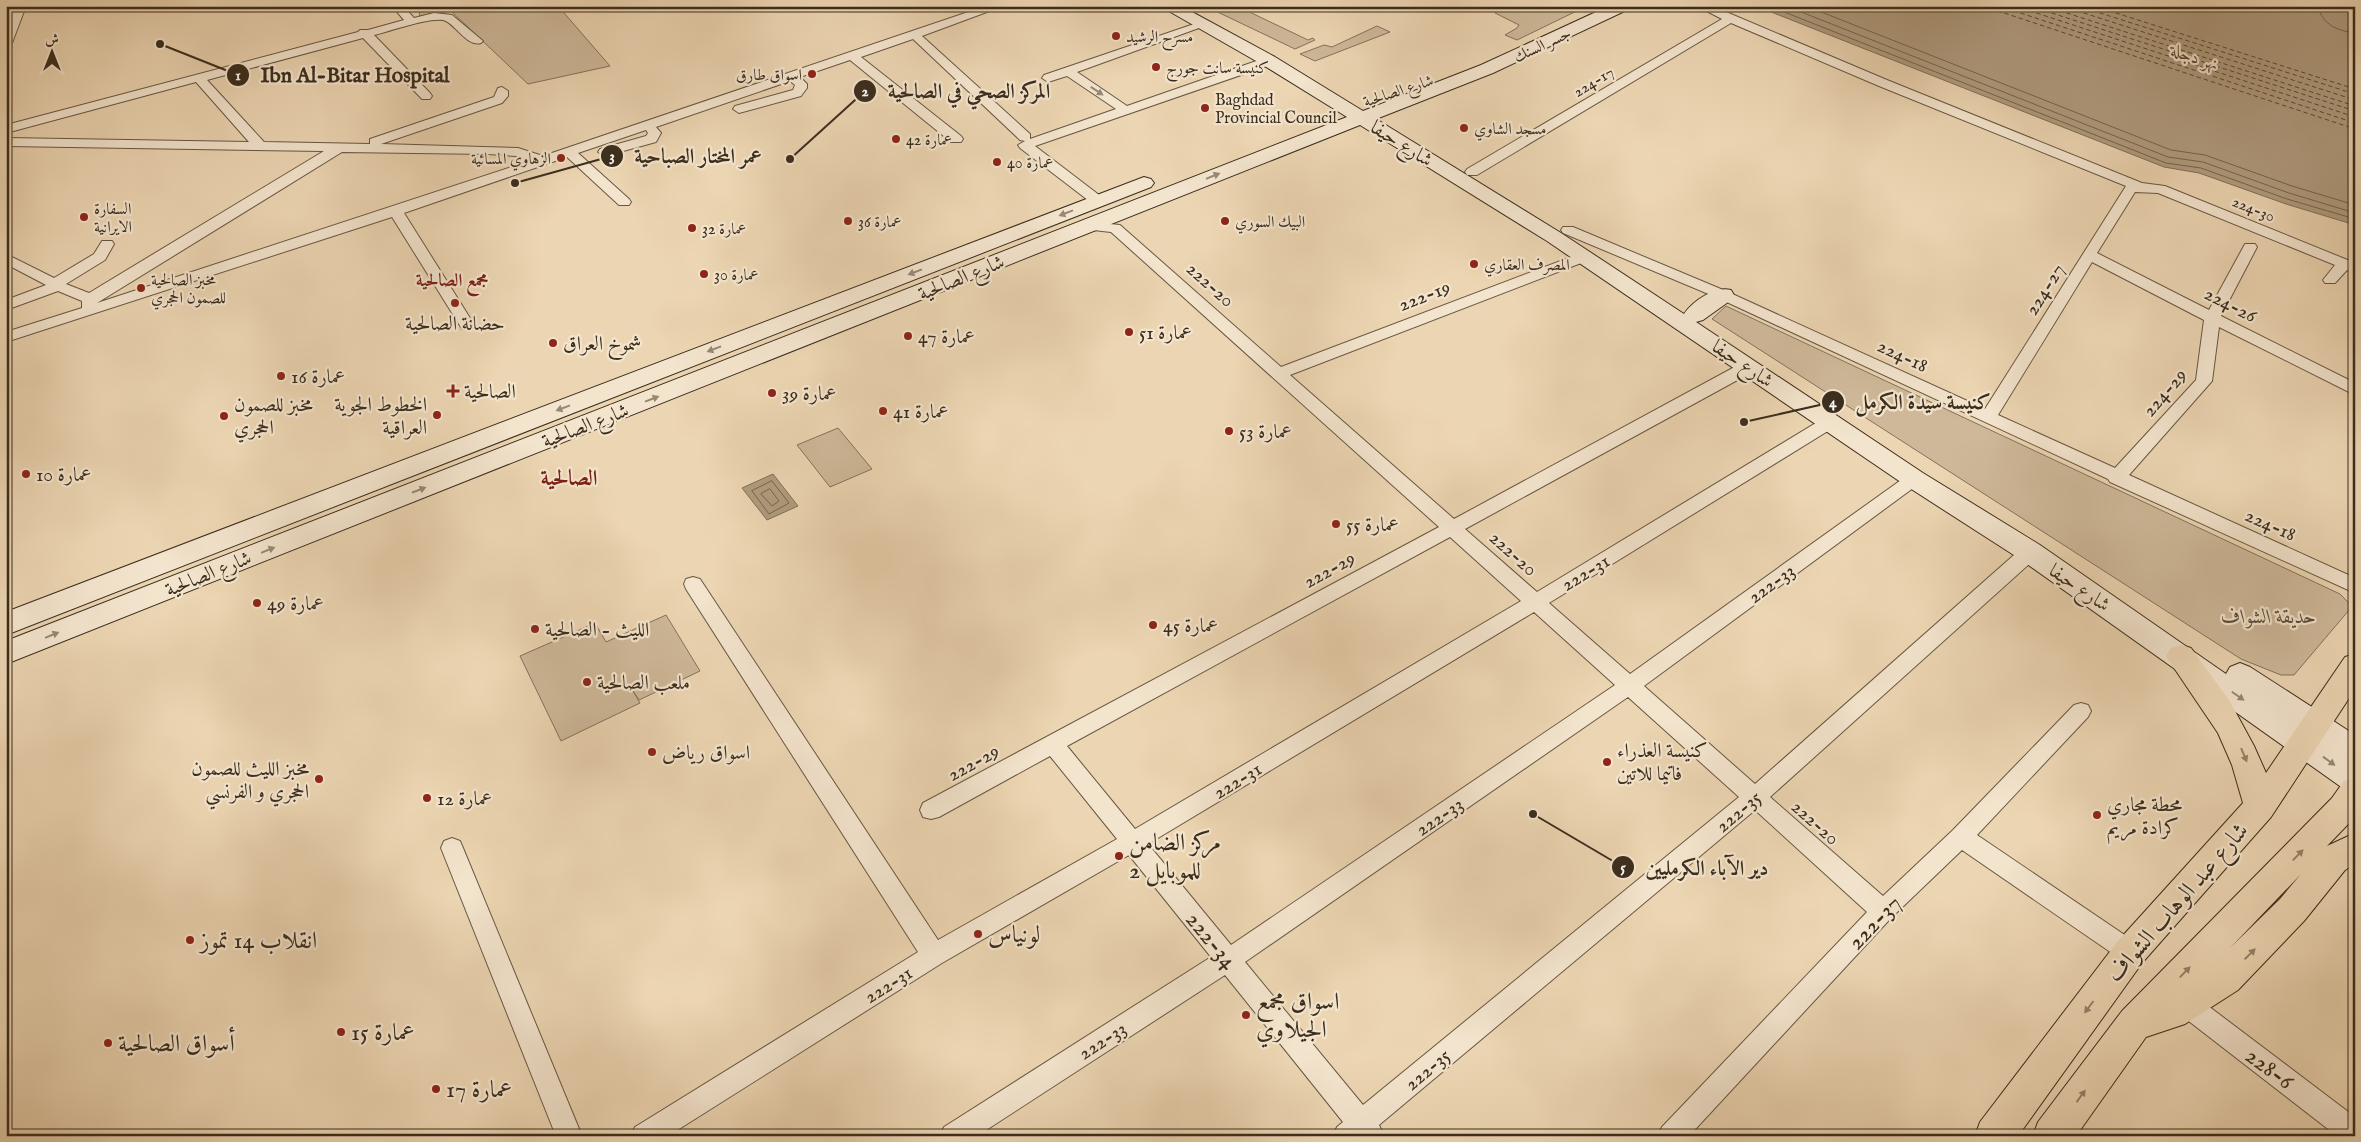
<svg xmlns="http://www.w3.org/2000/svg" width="2361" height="1142" font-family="'IM FELL English',Amiri,serif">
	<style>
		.green { fill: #ceb899; stroke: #84725b }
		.water { fill: #b09c7f; stroke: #817058 }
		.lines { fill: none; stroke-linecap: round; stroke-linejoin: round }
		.shore { stroke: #76644e; stroke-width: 1 }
		.ferry { stroke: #584936; stroke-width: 1; stroke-dasharray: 4.5 3; stroke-linecap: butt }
		.street-casing { stroke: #675742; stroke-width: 2 }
		.secondary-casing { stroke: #3b2d1d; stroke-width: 2 }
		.primary-casing { stroke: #3b2d1d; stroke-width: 2 }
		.street { fill: #f3e4cd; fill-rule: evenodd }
		.secondary { fill: #f3e4cd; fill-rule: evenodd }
		.primary { fill: #ecd5b2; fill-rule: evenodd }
		.oneway { fill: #978875 }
		.oneway2 { fill: #948168 }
		.poi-dot { fill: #8f2418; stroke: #f3e4cd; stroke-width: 2 }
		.labels { text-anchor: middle; stroke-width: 4.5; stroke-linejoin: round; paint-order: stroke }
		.far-poi-label { font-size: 16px; fill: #3b2d1d; stroke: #f3e4cd; text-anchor: start }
		.far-street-label { font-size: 16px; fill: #3b2d1d; stroke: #f3e4cd }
		.far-water-label { font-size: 18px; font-style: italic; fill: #584936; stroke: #f3e4cd }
		.far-neighbourhood-label { font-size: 18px; font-weight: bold; fill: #7a1f14; stroke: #f3e4cd }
		.street-label { font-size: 20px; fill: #3b2d1d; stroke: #f3e4cd }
		.poi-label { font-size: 20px; fill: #3b2d1d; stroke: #f3e4cd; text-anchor: start }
		.park-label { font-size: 20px; font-style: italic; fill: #584936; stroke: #f3e4cd }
		.quarter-label { font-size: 22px; font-weight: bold; fill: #7a1f14; stroke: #f3e4cd }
		.near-poi-label { font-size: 24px; fill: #3b2d1d; stroke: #f3e4cd; text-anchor: start }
		.near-street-label { font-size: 24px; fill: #3b2d1d; stroke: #f3e4cd }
		.leader { fill: none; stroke: #3b2d1d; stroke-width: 2 }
		.callout-dot { fill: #3b2d1d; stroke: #f3e4cd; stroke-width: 2 }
		.mark-label { font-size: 15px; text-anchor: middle; font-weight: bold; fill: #fff }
		.callout-label { font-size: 21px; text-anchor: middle; font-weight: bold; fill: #3b2d1d; stroke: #f3e4cd; stroke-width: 4.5; stroke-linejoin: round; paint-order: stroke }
	</style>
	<rect width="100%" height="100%" fill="#ecd5b2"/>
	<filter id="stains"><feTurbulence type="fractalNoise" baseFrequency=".004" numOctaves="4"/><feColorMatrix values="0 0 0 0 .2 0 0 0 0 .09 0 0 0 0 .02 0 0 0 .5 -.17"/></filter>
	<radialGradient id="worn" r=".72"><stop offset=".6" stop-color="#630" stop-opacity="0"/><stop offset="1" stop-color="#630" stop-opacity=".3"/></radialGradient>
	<g class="green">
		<path d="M444 6H558L610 66 528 84 451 11 420 16 419 12Z"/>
		<path d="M1205 6H1237L1308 40 1313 38 1315 40 1295 49Z"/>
		<path d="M1491 6H1587L1517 40 1505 35 1517 28 1519 25 1495 13Z"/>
		<path d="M1377 26 1390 32 1315 61 1300 54 1324 45 1332 47Z"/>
		<path d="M1726 306 2340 594 2351 605 2350 609 2294 675H2281L2241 659 1712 319Z"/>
		<path d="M838 428 872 469 830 487 797 445Z"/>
		<path d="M666 615 700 671 639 700 630 686 640 703 561 741 520 656 595 623 606 642Z"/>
	</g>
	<g class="water">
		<path d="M1756 6H2331L2355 15V225L2286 204 2199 173 2164 167Z"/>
		<path d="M773 474 798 506 767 520 742 488Z"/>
	</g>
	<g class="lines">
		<g class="shore">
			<path d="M1769 6 2166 163 2201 168 2287 199 2355 219"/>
			<path d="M1786 6 2168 157 2203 162 2289 193 2355 213"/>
			<path d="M1806 6 2171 150 2205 155 2292 186 2355 205"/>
			<path d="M2318 6C2322 25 2338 31 2355 33"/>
			<path d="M772 481 789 503 769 514 752 491Z"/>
			<path d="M770 489 779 501 772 506 761 494Z"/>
		</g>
		<g class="ferry">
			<path d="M1983 6 2355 129"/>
			<path d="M1999 6 2355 123"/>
			<path d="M2015 6 2355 117"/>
			<path d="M2030 6 2355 111"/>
			<path d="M2045 6 2355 106"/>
			<path d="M2062 6 2355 100"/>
			<path d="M2078 6 2355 94"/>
			<path d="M2094 6 2355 89"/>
		</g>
		<g class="street-casing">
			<g id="street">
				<path d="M14 6H26L12 43 6 46V27Z"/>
				<path d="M392 6H403L414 18 434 13 452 15 483 41 481 43C468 47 457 27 446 21 434 15 388 32 374 35L430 93 432 96 430 99H422L363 38 207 80 264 142 370 144V139L494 97 498 88 502 87 508 91V96L502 103 381 144 518 148 543 156 986 6H1003L922 36 1030 134V139L1116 109 1067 76 1048 82 1042 78 1044 75 1200 22 1204 21 1210 24 1077 72 1127 106 1265 58H1273L1275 61 1273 64 1035 146 1103 198 1105 201 1098 205 1093 204 1020 148 1018 145 1025 141 1020 140 913 39 861 57 961 136 963 139 961 142H951L850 60 800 77 807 84V88L801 96 739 113 733 109 735 106 793 90 795 85 790 81 656 127 661 133 656 142 605 156 598 152 600 149 646 136 648 133 646 130 578 153 629 199 631 202 629 205H619L567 157 404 213 475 326 472 329H462L392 217 6 342V332L82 308V301L58 291 6 310V300L46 285 6 264V254L54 278 94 254 102 241H112L114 244 105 260 66 284 89 293 324 151 6 146V138L249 142 196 82 6 133V125L358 32 360 30H368L404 20ZM342 152 488 154 516 156 530 161 97 303Z"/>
				<path d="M1697 6H1712L1887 80 2142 183 2165 186 2355 263V272L2347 270 2335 283H2325L2323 280 2335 265 2158 193 2135 192 2097 253 2209 310 2245 244H2255L2257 247 2221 316 2355 383V395L2219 327 2212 381 2129 475 2355 578V593L2110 482 2108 479 1718 298 1563 233 1561 230 1563 227H1573L1728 292 1985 409 2126 186 1879 86 1731 23 1477 175H1467L1465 172 1467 169 1722 19ZM2092 262 2204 320 2196 380 2115 468 1998 415Z"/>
				<path d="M1089 222 1120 225 1281 367 1579 254H1589L1591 257 1589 260 1290 375 1454 519 1742 363H1754L1756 367 1754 371 1465 529 1537 592 1824 418H1836L1838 422 1836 426 1549 603 1630 674 1908 475 1914 473 1920 475 1923 479 1920 483 1644 686 1755 784 2023 547 2030 545 2037 547 2039 552 2037 557 1770 797 1883 896 1953 830 2074 705 2081 703 2088 705 2091 711 2088 717 1977 835 2138 944 2142 952 2138 960 2130 963 2122 960 1962 850 1891 918 1689 1136H1658L1662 1127 1867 912 1755 810 1379 1125 1384 1136H1333L1337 1127 1343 1122 1225 975 977 1136H940L944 1127 1211 957 1129 855 942 963 668 1136H631L635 1127 918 952 686 589 684 584 686 579 693 577 700 579 938 940 1117 839 1050 756 939 817 931 819 923 817 920 810 923 803 1439 527 1111 232 1084 229 1082 226 1084 223ZM1450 537 1521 601 1135 829 1067 746ZM1534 612 1615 685 1231 945 1148 844ZM1628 697 1739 797 1363 1105 1245 962Z"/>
				<path d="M452 838 460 841 463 848 582 1136H556L441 848 444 841Z"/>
				<path d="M2186 992 2195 996 2355 1117V1136H2337L2177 1012 2174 1004 2177 996Z"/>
			</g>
		</g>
		<g class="secondary-casing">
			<g id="secondary">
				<path d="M1160 6H1181L1275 57 1363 111 1481 65 1609 6H1631L1629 9 1493 73 1376 119 1561 233 1684 314C1693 301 1715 286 1731 290L1734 295 1731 300 1703 320 1696 322 1923 473 2040 545 2226 674 2230 667 2240 663 2250 667 2355 735V793L2344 789 2020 559 1905 485 1547 241 1360 125 6 664V641L1347 117 1263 65Z"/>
				<path d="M1144 177 1151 179 1154 183 1151 187 6 635V612Z"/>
			</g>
		</g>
		<g class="primary-casing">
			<g id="primary">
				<path d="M2181 645 2191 648 2229 700 2254 746 2266 773 2345 657 2355 654V689L2271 817 2142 963 2018 1136H1975L1980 1122 2118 941 2243 803 2232 765 2218 733 2166 656 2171 648Z"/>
				<path d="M2355 778V817L2327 846 2355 833V864L2345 870 2304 921 2238 990 2185 1024 2146 1037 2076 1136H2033L2038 1122 2122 1011 2332 798 2344 781ZM2301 874 2280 899 2230 948Z"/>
			</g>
		</g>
		<use href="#street" class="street"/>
		<use href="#secondary" class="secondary"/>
		<use href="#primary" class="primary"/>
	</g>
	<defs><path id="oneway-solid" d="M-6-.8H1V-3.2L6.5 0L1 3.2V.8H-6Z" transform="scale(1.25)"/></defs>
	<g class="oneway">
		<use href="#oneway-solid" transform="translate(1097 91) rotate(34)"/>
		<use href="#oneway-solid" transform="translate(1213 176) rotate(-22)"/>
		<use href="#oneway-solid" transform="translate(1066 213) rotate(159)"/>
		<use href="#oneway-solid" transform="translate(915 272) rotate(159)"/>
		<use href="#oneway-solid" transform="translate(714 349) rotate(159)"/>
		<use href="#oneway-solid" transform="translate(652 399) rotate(-21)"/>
		<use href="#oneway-solid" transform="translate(563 408) rotate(159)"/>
		<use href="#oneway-solid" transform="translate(419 490) rotate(-21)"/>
		<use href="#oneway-solid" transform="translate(268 550) rotate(-22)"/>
		<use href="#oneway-solid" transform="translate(52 635) rotate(-22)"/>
		<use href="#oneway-solid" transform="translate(2238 696) rotate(35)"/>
		<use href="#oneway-solid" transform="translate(2329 761) rotate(36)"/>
	</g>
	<g class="oneway2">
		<use href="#oneway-solid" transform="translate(2244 755) rotate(67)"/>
		<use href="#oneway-solid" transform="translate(2298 855) rotate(-46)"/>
		<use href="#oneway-solid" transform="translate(2250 954) rotate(-44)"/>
		<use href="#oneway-solid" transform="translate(2185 972) rotate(-46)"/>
		<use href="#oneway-solid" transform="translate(2089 1007) rotate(127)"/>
		<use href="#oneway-solid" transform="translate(2081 1096) rotate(-54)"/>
	</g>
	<g class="poi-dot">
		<circle cx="1116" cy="36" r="5"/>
		<circle cx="1156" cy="67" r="5"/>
		<circle cx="812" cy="74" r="5"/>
		<circle cx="1205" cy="108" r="5"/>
		<circle cx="1464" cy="128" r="5"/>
		<circle cx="896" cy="139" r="5"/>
		<circle cx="561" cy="158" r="5"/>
		<circle cx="997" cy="162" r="5"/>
		<circle cx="84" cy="217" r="5"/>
		<circle cx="848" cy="221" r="5"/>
		<circle cx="1225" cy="221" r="5"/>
		<circle cx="692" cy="228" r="5"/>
		<circle cx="1474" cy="264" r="5"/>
		<circle cx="704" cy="274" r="5"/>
		<circle cx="141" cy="288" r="5"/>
		<circle cx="455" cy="303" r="5"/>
		<circle cx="1129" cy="332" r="5"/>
		<circle cx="908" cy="336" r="5"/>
		<circle cx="553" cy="343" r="5"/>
		<circle cx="281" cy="376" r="5"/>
		<path d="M450.5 383.5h5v5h5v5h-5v5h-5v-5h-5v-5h5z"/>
		<circle cx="772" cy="393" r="5"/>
		<circle cx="883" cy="411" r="5"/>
		<circle cx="437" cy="415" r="5"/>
		<circle cx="224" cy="416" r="5"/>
		<circle cx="1229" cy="431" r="5"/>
		<circle cx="26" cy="474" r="5"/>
		<circle cx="1336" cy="524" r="5"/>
		<circle cx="257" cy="603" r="5"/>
		<circle cx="1153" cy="625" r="5"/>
		<circle cx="535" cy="629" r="5"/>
		<circle cx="587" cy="682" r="5"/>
		<circle cx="652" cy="752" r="5"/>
		<circle cx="1607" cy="762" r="5"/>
		<circle cx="319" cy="779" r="5"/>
		<circle cx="427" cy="798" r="5"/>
		<circle cx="2097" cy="815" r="5"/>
		<circle cx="1119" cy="856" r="5"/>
		<circle cx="978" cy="934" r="5"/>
		<circle cx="190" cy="940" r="5"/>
		<circle cx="1246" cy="1015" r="5"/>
		<circle cx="341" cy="1032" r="5"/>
		<circle cx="108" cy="1043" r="5"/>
		<circle cx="436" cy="1089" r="5"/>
	</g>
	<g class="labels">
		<g class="far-poi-label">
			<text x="1126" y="42">مسرح الرشيد</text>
			<text x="1166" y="73">كنيسة سانت جورج</text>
			<text x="802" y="80" text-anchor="end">اسواق طارق</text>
			<text x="1215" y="105">Baghdad<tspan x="1215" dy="18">Provincial Council</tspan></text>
			<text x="1474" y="134">مسجد الشاوي</text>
			<text x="906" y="145">عمارة 42</text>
			<text x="551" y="164" text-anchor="end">الزهاوي المسائية</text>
			<text x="1007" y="168">عمارة 40</text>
			<text x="94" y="214">السفارة<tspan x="94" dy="18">الايرانية</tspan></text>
			<text x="858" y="227">عمارة 36</text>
			<text x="1235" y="227">البيك السوري</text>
			<text x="702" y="234">عمارة 32</text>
			<text x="1484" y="270">المصرف العقاري</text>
			<text x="714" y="280">عمارة 30</text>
			<text x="151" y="285">مخبز الصالحية<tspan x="151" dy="18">للصمون الحجري</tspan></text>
		</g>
		<g class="far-street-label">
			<text transform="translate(1542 44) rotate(-25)" y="6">جسر السنك</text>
			<text transform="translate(1593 81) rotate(-31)" y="6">224-17</text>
			<text transform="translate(1398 90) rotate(-18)" y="6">شارع الصالحية</text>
			<text transform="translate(2254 208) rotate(22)" y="6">224-30</text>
		</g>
		<g class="far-water-label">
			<text transform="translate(2195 57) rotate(18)" y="6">نهر دجلة</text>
		</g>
		<g class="far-neighbourhood-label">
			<text x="452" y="286">مجمع الصالحية</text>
		</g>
		<g class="street-label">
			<text transform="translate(1402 143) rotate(32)" y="7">شارع حيفا</text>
			<text transform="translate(961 277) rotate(-22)" y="7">شارع الصالحية</text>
			<text transform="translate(1211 284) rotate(42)" y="7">222-20</text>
			<text transform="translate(2044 289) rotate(-58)" y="7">224-27</text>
			<text transform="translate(1424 295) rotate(-21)" y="7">222-19</text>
			<text transform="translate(2231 304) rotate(27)" y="7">224-26</text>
			<text transform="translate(1903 355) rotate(25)" y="7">224-18</text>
			<text transform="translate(1743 363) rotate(34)" y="7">شارع حيفا</text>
			<text transform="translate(2164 392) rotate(-49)" y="7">224-29</text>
			<text transform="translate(585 425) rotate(-21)" y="7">شارع الصالحية</text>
			<text transform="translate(2271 524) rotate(24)" y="7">224-18</text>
			<text transform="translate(1514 553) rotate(42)" y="7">222-20</text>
			<text transform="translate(1329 569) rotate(-29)" y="7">222-29</text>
			<text transform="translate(1585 572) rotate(-31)" y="7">222-31</text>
			<text transform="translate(208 573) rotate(-22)" y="7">شارع الصالحية</text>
			<text transform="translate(1771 583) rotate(-36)" y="7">222-33</text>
			<text transform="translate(2080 587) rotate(34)" y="7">شارع حيفا</text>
			<text transform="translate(973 762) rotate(-29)" y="7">222-29</text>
			<text transform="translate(1237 780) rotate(-31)" y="7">222-31</text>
			<text transform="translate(1738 811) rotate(-40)" y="7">222-35</text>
			<text transform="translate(1439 816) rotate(-34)" y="7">222-33</text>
			<text transform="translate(1816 822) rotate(42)" y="7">222-20</text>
			<text transform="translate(888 984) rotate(-32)" y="7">222-31</text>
			<text transform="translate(1102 1040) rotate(-33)" y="7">222-33</text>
			<text transform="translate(1427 1069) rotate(-40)" y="7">222-35</text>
		</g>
		<g class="poi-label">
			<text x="455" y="330" text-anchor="middle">حضانة الصالحية</text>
			<text x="1139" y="339">عمارة 51</text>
			<text x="918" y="343">عمارة 47</text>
			<text x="563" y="350">شموخ العراق</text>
			<text x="291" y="383">عمارة 16</text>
			<text x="464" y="398">الصالحية</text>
			<text x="782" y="400">عمارة 39</text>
			<text x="234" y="411">مخبز للصمون<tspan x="234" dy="23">الحجري</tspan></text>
			<text x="427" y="411" text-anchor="end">الخطوط الجوية<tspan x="427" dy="23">العراقية</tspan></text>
			<text x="893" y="418">عمارة 41</text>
			<text x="1239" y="438">عمارة 53</text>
			<text x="36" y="481">عمارة 10</text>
			<text x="1346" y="531">عمارة 55</text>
			<text x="267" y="610">عمارة 49</text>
			<text x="1163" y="632">عمارة 45</text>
			<text x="545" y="636">الليث - الصالحية</text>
			<text x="597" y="689">ملعب الصالحية</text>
			<text x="1617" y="757">كنيسة العذراء<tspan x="1617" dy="23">فاتيما للاتين</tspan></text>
			<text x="662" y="759">اسواق رياض</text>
			<text x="309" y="775" text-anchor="end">مخبز الليث للصمون<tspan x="309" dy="23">الحجري و الفرنسي</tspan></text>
			<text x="437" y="805">عمارة 12</text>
			<text x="2107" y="811">محطة مجاري<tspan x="2107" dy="23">كرادة مريم</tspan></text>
		</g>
		<g class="park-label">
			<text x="2269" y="623">حديقة الشواف</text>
		</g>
		<g class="quarter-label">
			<text x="569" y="485">الصالحية</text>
		</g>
		<g class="near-poi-label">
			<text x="1129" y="850">مركز الضامن<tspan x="1129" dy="28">2 للموبايل</tspan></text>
			<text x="988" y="942">لونياس</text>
			<text x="200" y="948">انقلاب 14 تموز</text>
			<text x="1256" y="1009">اسواق مجمع<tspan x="1256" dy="28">الجيلاوي</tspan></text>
			<text x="351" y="1040">عمارة 15</text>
			<text x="118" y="1051">أسواق الصالحية</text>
			<text x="446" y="1097">عمارة 17</text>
		</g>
		<g class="near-street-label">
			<text transform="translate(2177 902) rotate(-49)" y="8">شارع عبد الوهاب الشواف</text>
			<text transform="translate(1874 922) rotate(-46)" y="8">222-37</text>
			<text transform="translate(1212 940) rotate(51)" y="8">222-34</text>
			<text transform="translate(2270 1068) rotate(37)" y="8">228-6</text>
		</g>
	</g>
	<path class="leader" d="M160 44L238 75M790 159L865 91M515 183L612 156M1744 422L1833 402M1533 814L1623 867"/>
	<g class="callout-dot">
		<circle cx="160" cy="44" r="5"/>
		<circle cx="790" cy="159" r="5"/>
		<circle cx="515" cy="183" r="5"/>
		<circle cx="1744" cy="422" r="5"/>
		<circle cx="1533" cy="814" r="5"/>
		<circle cx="238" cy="75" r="12"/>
		<circle cx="865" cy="91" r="12"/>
		<circle cx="612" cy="156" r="12"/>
		<circle cx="1833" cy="402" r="12"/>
		<circle cx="1623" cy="867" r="12"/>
	</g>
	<g class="mark-label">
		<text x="238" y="80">1</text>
		<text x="865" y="96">2</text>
		<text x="612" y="161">3</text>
		<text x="1833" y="407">4</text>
		<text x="1623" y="872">5</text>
	</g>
	<g class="callout-label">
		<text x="355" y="82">Ibn Al-Bitar Hospital</text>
		<text x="969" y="98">المركز الصحي في الصالحية</text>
		<text x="698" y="163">عمر المختار الصباحية</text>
		<text x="1923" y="409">كنيسة سيدة الكرمل</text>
		<text x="1707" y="875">دير الآباء الكرمليين</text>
	</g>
	<rect width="2361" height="1142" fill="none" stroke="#ecd5b2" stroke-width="25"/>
	<rect x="8" y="8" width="2346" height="1127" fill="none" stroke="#3b2d1d" stroke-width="2.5"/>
	<rect x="12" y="12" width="2336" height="1117" fill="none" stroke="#3b2d1d"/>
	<g transform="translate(52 52)" stroke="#f3e4cd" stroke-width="4" paint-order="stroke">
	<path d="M0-4L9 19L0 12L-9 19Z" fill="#3b2d1d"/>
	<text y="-8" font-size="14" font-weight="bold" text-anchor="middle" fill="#3b2d1d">ش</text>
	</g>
	<rect width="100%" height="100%" filter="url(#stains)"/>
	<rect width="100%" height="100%" fill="url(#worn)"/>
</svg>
